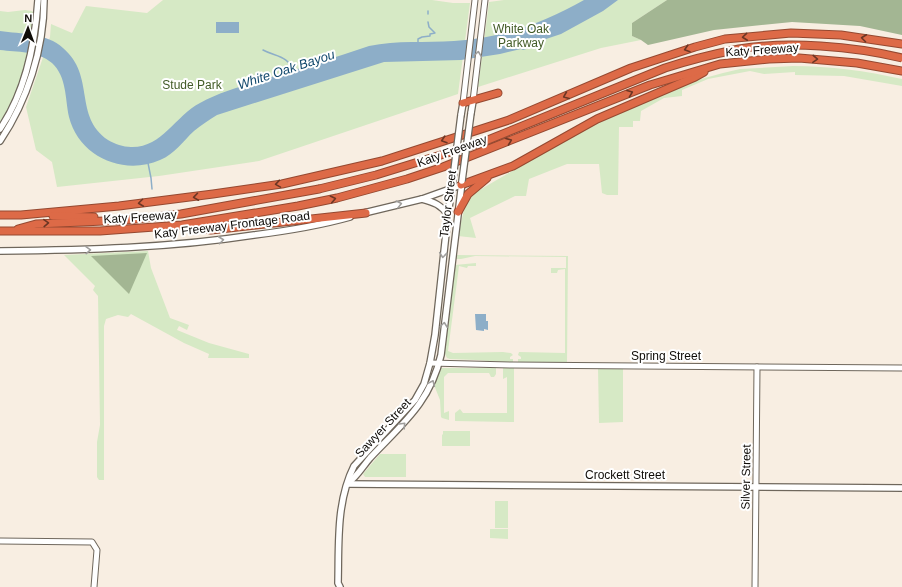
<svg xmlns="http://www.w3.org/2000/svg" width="902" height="587" font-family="Arial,sans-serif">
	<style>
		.green { fill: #d6e9c5 }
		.forest { fill: #a3b693 }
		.water { fill: #8daec8 }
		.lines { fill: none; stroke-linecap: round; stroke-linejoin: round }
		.stream { stroke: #8daec8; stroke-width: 1.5 }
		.tertiary-casing { stroke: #6f675c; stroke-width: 7 }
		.secondary-casing { stroke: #6f675c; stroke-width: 8 }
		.motorway-casing { stroke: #954931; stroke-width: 9 }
		.tertiary { stroke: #fff; stroke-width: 5 }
		.secondary { stroke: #fff; stroke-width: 5.5 }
		.motorway { stroke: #dd6a47; stroke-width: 7 }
		.secondary-bridge-casing { stroke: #6f675c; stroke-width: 8; stroke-linecap: butt }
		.motorway-bridge-casing { stroke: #954931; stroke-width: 9; stroke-linecap: butt }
		.secondary-bridge { stroke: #fff; stroke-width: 5.5 }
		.motorway-bridge { stroke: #dd6a47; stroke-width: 7 }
		.oneway { stroke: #6c3624 }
		.oneway2 { stroke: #9f9e9c }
		.labels { text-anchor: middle; stroke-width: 4; stroke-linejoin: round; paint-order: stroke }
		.park-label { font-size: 12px; fill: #425b27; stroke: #fff }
		.street-label { font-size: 12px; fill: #0f0c08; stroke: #fff }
		.water-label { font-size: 13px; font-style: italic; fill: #12496d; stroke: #fff }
	</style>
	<rect width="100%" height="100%" fill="#f8eee2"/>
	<g class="green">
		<path d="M163 0H432L453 3H470L458 94 259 161 159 176 57 187 52 162 36 150 26 107 50 37 51 24 72 33 86 6 147 13Z"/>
		<path d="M504 0H667L632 23V36L641 40 601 48 478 87 489 2Z"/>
		<path d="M25 10 32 11 35 14 28 59 15 97 0 123V11L8 12Z"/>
		<path d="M793 66C830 66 866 71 902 79V86L844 76 795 75V72L764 74 750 71 708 79 682 90V96L664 98 641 111 640 121H633V127H619L618 195H607L602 193 599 164H567L529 179 526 196H515L470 218 476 238 458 236 465 205 471 195 593 124 690 82 723 73 740 69Z"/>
		<path d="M148 251 151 268 170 318 189 325 187 330 179 326 177 330 209 343 249 354V358H208L209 354 184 343 131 314 128 317 118 315 106 319 104 326V480H99L97 477V442L100 425 98 296 93 290 95 286 64 255Z"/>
		<path d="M455 255 568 256 567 363H518V359H521V357L518 355 519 352 565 353V269L558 270 557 273H551V268H566V257L475 256 461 259H455Z"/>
		<path d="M476 263V266H468L467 268 459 266 448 351 453 353 503 352 511 353 513 355 510 357V359H513V363L476 360 450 359 447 358 444 352 455 265Z"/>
		<path d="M441 368H496V374L494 377H491L489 373H448L444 377V413L449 411V420L442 418 441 417 440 400 434 385Z"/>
		<path d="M503 368H514V422L455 421V413L460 409 463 413H507V377L503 379Z"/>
		<path d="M598 368 623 369V422L599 423Z"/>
		<path d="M443 431H470V446H442V435L443 434Z"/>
		<path d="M380 454H406V477H365L363 474Z"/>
		<rect x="495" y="501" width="13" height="27"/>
		<path d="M490 529H508V539L490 538Z"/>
	</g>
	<g class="forest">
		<path d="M667 0H902V35L860 26 792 22 714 30 648 45 641 40 632 36V23Z"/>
		<path d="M147 253 129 294 91 256Z"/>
	</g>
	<g class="water">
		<path d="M584 0H618L603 11 561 34 546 39 539 45 523 50 521 49 500 54 461 60 384 62 217 115C209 120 201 125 194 131 183 141 175 154 160 160 124 176 79 157 69 117 65 99 67 77 52 63 38 51 17 52 0 50V31C21 34 47 33 63 48 96 76 73 116 108 140 115 144 123 147 131 147 162 148 175 116 200 103 220 92 243 86 265 79 299 68 334 58 369 46 397 40 426 43 454 41 501 38 544 23 584 0Z"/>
		<rect x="216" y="22" width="23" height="11"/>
		<path d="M475 314H486V321H488V330L484 329V331L476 330Z"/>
	</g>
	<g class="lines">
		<g class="stream">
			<path d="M428 11V14"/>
			<path d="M418 44V39L422 37 430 36V34L435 33 429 27 428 22"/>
			<path d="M263 50C276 57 288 55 294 72"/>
			<path d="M148 163 151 178 152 189"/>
		</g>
		<g class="tertiary-casing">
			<g id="tertiary">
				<path d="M473 101 485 0"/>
				<path d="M463 103 475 0"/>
				<path d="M430 363 512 365 902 368"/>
				<path d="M0 541 92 542 97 550 94 587"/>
				<path d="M755 587 757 367"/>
			</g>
		</g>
		<g class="secondary-casing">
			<g id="secondary">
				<path d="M471 113 473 101"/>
				<path d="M461 115 463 103"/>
				<path d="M0 129C26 91 35 45 38 0"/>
				<path d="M0 141C27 101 44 49 44 0"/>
				<path d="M422 199C434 202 441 205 448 215"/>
				<path d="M364 213 422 199 461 185"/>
				<path d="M0 251C85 250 170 248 254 235 286 231 318 226 350 217"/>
				<path d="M348 483C357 477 363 466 370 458 402 424 430 403 441 355L462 182"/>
				<path d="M348 484 902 488"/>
				<path d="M340 587 338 583C339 544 336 502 354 466L415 400 424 384 430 363 435 335 448 215 452 186"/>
			</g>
		</g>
		<g class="motorway-casing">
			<g id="motorway">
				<path d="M463 103 498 93"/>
				<path d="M461 185 513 166 597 119 695 77 704 72"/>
				<path d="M458 212 468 194 487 178"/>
				<path d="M0 215H21L119 206 213 194 282 184 382 161 509 120 631 68 695 47 725 39 791 33 841 35 902 44"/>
				<path d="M53 216 94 217"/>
				<path d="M188 225 211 230 366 213"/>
				<path d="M18 229 36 224 127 220 181 214 319 189"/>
				<path d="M0 231H100L182 225 298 206 337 198 407 179 443 167 650 85 720 64 769 59 799 58 857 63 902 71"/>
			</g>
		</g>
		<use href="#tertiary" class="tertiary"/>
		<use href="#secondary" class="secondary"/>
		<use href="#motorway" class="motorway"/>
		<g class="secondary-bridge-casing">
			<g id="secondary-bridge">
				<path d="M462 181 471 113"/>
				<path d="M452 186 461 115"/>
			</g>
		</g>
		<g class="motorway-bridge-casing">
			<path id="motorway-bridge" d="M319 189 376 175 483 142 665 68C689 60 714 54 739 49 788 41 853 46 902 58"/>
		</g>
		<use href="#secondary-bridge" class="secondary-bridge"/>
		<use href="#motorway-bridge" class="motorway-bridge"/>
	</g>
	<defs><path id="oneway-chevron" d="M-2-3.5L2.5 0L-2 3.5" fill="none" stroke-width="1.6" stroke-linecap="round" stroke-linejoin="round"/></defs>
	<g class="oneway">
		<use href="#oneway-chevron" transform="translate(745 37) rotate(174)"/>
		<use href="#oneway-chevron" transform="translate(864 38) rotate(-173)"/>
		<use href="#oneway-chevron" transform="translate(687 49) rotate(163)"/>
		<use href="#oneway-chevron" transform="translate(815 59) rotate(3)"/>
		<use href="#oneway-chevron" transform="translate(630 93) rotate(-21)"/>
		<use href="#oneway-chevron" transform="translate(566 96) rotate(157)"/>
		<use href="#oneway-chevron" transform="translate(444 140) rotate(162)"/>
		<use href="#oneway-chevron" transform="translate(509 141) rotate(-22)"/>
		<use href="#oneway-chevron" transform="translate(278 184) rotate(171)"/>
		<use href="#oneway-chevron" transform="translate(196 197) rotate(172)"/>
		<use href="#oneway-chevron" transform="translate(333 199) rotate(-12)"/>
		<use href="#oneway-chevron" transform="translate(141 203) rotate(173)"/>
		<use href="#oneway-chevron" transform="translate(46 223) rotate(-2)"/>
	</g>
	<g class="oneway2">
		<use href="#oneway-chevron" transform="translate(478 54) rotate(-83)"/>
		<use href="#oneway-chevron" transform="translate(399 204) rotate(-14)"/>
		<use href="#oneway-chevron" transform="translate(221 240) rotate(-7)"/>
		<use href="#oneway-chevron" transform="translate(88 250) rotate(-2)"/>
		<use href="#oneway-chevron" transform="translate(443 255) rotate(96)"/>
		<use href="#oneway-chevron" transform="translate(444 325) rotate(-83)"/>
		<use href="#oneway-chevron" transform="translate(432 383) rotate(-66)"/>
		<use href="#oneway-chevron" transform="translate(403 425) rotate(-46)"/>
	</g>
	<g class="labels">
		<g class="park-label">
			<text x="521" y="33">White Oak<tspan x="521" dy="14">Parkway</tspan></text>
			<text x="192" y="89">Stude Park</text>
		</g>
		<g class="street-label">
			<text transform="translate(762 50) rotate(-4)" y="4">Katy Freeway</text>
			<text transform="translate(452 151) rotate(-20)" y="4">Katy Freeway</text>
			<text transform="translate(448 204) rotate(-83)" y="4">Taylor Street</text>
			<text transform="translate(140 217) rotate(-4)" y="4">Katy Freeway</text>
			<text transform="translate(232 225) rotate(-7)" y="4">Katy Freeway Frontage Road</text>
			<text x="666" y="360">Spring Street</text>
			<text transform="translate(383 428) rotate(-47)" y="4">Sawyer Street</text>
			<text x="625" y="479">Crockett Street</text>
			<text transform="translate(746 477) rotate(-89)" y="4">Silver Street</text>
		</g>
		<g class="water-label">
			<text transform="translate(286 69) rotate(-18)" y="5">White Oak Bayou</text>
		</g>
	</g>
	<g transform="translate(28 28) rotate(1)" stroke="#ffffff" stroke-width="3" paint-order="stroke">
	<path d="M0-3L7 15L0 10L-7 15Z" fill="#0f0c08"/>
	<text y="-6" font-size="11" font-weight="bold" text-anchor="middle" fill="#0f0c08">N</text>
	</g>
</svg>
